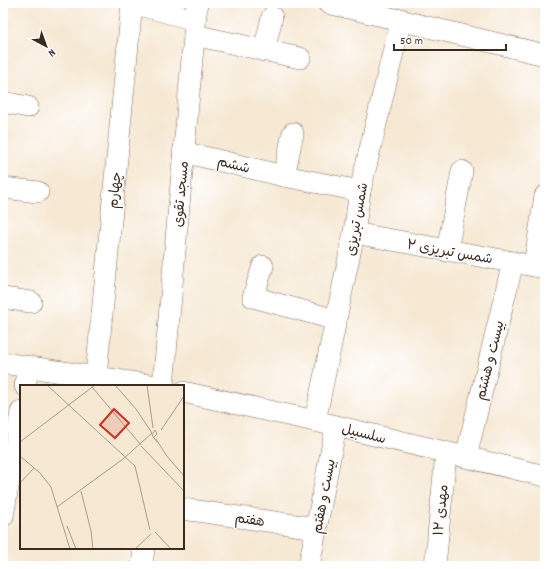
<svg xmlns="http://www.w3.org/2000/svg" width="548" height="569" font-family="Dekko,'Playpen Sans Arabic',sans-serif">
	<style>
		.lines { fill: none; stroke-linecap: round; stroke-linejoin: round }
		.minor-casing { stroke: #7c6c5d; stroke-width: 22 }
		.minor { stroke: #fff; stroke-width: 21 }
		.labels { text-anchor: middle; stroke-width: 3; stroke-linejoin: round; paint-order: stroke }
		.street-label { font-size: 14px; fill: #3b2a1e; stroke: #fff }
		.inset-road { fill: none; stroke: #ab9c8b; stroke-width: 1 }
		.view { fill: #c8321e; fill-opacity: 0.15; stroke: #c8321e; stroke-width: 2 }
		.inset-edge { fill: none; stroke: #3b2a1e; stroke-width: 2 }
	</style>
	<rect width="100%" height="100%" fill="#fff"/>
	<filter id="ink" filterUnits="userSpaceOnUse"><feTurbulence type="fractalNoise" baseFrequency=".025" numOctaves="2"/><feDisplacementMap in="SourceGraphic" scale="8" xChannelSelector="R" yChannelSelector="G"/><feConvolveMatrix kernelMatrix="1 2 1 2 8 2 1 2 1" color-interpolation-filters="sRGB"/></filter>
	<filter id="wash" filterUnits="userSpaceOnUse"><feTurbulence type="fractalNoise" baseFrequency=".012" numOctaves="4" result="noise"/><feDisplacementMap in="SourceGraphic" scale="16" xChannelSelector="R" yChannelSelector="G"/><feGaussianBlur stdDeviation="0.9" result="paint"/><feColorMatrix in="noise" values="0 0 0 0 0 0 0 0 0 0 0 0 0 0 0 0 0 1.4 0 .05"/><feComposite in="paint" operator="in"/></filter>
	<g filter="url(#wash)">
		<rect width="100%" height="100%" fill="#f6e8d3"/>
	</g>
	<g filter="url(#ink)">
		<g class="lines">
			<g class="minor-casing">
				<g id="minor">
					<path d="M132 3 195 20"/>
					<path d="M328 3 545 55"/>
					<path d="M194 35 300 58"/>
					<path d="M264 51 272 17"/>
					<path d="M3 102 28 107"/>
					<path d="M183 152 284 176 360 191"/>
					<path d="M284 176 293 133"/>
					<path d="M3 188 38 192"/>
					<path d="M354 233 545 268"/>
					<path d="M447 251 462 171"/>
					<path d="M263 266 253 297 336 320"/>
					<path d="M534 266 545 196"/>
					<path d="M3 298 31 302"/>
					<path d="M3 363 156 386"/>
					<path d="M96 376 132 3"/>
					<path d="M25 386 29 366"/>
					<path d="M163 386 197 3"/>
					<path d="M183 392 315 421 545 476"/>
					<path d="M315 421 354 233 360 191 401 19"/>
					<path d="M466 457 513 262"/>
					<path d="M183 509 316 528"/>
					<path d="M3 516 21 412"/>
					<path d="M142 566 144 548"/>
					<path d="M309 566 336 426"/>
					<path d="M435 566 446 454"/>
				</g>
			</g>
			<use href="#minor" class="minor"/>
		</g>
	</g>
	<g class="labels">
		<g class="street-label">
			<text transform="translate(234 164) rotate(14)" y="5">ششم</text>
			<text transform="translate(114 190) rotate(-84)" y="5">چهارم</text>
			<text transform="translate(180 194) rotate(-85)" y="5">مسجد تقوی</text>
			<text transform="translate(356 219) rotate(-80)" y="5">شمس تبریزی</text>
			<text transform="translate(450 251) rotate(10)" y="5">شمس تبریزی ۲</text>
			<text transform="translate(489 360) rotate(-76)" y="5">بیست و هشتم</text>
			<text transform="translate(364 433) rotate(14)" y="5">سلسبیل</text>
			<text transform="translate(323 496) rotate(-79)" y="5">بیست و هفتم</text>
			<text transform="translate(440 510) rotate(-84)" y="5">مهدی ۱۲</text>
			<text transform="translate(250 519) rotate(8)" y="5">هفتم</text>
		</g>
	</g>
	<g transform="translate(20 385)">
		<rect width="164" height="164" fill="#f6e8d3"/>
		<path class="inset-road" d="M27 0 115 81 130 145M95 0 116 24 132 48M127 0 133 43M72 2 121 60M141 45 164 11M134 52 137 49 135 45 132 50 137 57M136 54 146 70 164 91M0 57 75 0M121 61 164 106M0 71 20 88 31 102 50 164M0 98 14 83M61 106 71 146 73 164M37 122 103 74 132 48M47 141 56 164M135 147 151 164M115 164 131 149"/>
		<path class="view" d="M94 24 109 38 95 53 80 40Z"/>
		<rect width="164" height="164" class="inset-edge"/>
	</g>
	<rect width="548" height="569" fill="none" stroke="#fff" stroke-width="16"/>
	<g transform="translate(46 46) rotate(139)" stroke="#ffffff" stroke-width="3" paint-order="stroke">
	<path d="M0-3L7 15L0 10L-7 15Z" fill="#3b2a1e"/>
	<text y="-6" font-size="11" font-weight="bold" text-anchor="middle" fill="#3b2a1e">N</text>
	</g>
	<path d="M394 44v6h112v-6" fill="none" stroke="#3b2a1e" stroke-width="2"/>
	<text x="400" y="44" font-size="12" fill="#3b2a1e" stroke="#ffffff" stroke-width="3" paint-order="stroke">50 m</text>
</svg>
